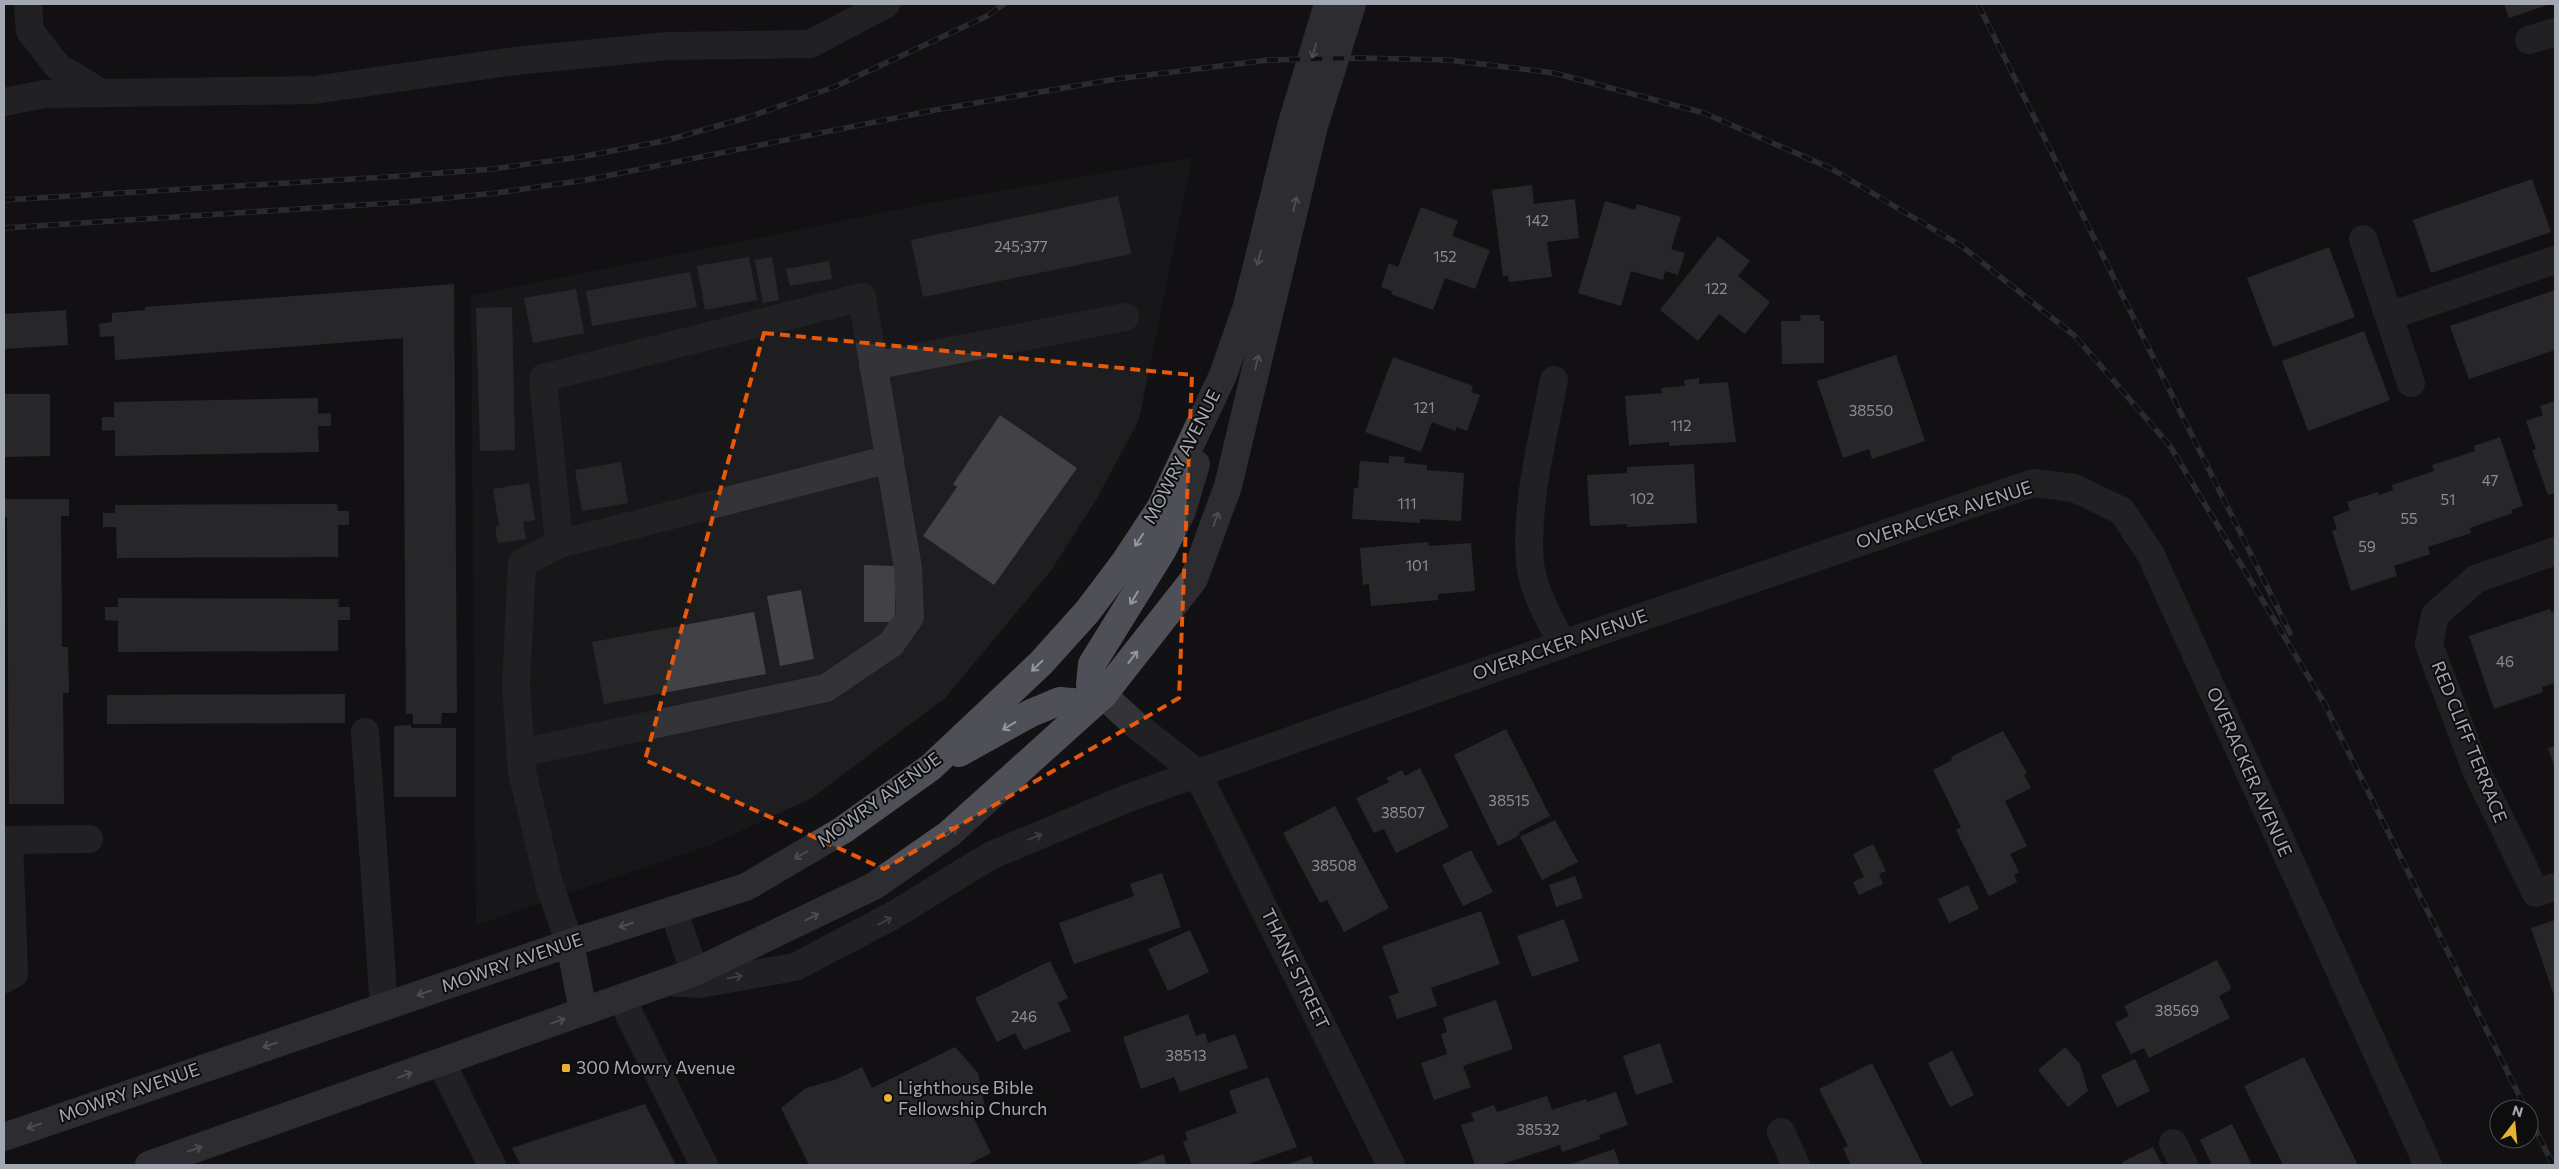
<svg xmlns="http://www.w3.org/2000/svg" width="2559" height="1169" font-family="Commissioner,sans-serif">
	<style>
		.built { fill: #1e1e20 }
		.building { fill: #414146 }
		.lines { fill: none; stroke-linecap: round; stroke-linejoin: round }
		.minor { stroke: #333338; stroke-width: 28 }
		.major { stroke: #4f5057; stroke-width: 28 }
		.rail-casing { stroke: #4a4b51; stroke-width: 5.5 }
		.rail { stroke: #0d0d0e; stroke-width: 4; stroke-dasharray: 11; stroke-linecap: butt }
		.oneway { stroke: #9296a1 }
		.oneway2 { stroke: #71737c }
		.marked { fill: none; stroke: #e8590c; stroke-width: 4; stroke-dasharray: 10 6; stroke-linejoin: round }
		.poi-dot { fill: #e9b033; stroke: #0d0d0e; stroke-width: 2 }
		.labels { text-anchor: middle; stroke-width: 4; stroke-linejoin: round; paint-order: stroke }
		.number-label { font-size: 15px; fill: #8a8e98 }
		.street-label { font-size: 18px; fill: #a3a8b3; stroke: #0d0d0e }
		.poi-label { font-size: 18px; fill: #a3a8b3; stroke: #0d0d0e; text-anchor: start }
	</style>
	<rect width="100%" height="100%" fill="#121113"/>
	<path class="built" d="M1192 158 1139 420 1096 500 1050 572 945 698 810 799 710 845 476 925 471 296 941 201Z"/>
	<g class="building">
		<path d="M2504 4H2550L2509 18Z"/>
		<path d="M2532 179 2551 232 2431 273 2413 220Z"/>
		<path d="M1532 185 1534 204 1575 199 1579 238 1547 242 1552 277 1509 282 1508 276H1503L1492 190Z"/>
		<path d="M1118 196 1131 254 923 297 911 240Z"/>
		<path d="M1605 201 1635 210 1637 204 1681 217 1671 249 1685 253 1678 275 1665 271 1663 280 1631 271 1621 306 1578 293Z"/>
		<path d="M1421 207 1458 221 1452 236 1490 250 1475 289 1445 278 1433 310 1391 294 1392 291 1381 287 1389 263 1398 267Z"/>
		<path d="M1718 236 1750 261 1738 276 1770 302 1745 334 1719 314 1698 341 1660 310Z"/>
		<path d="M2329 247 2355 317 2273 347 2247 278Z"/>
		<path d="M749 257 757 300 705 310 697 266Z"/>
		<path d="M772 257 779 300 763 303 755 260Z"/>
		<path d="M829 261 832 279 790 286 786 269Z"/>
		<path d="M690 272 697 307 592 326 586 291Z"/>
		<path d="M454 284 457 713H442L441 724H413V714H406L403 338 115 360 114 336 100 337 99 324 112 322V313L145 310V307Z"/>
		<path d="M576 289 584 333 533 343 524 298Z"/>
		<path d="M2555 290V350L2469 379 2450 326Z"/>
		<path d="M512 307 515 450 480 451 476 308Z"/>
		<path d="M66 310 68 345 4 349V314Z"/>
		<path d="M1800 315H1820V321H1824V363L1782 364 1781 321H1801Z"/>
		<path d="M2364 331 2390 400 2308 431 2282 361Z"/>
		<path d="M1896 355 1925 441 1872 459 1869 449 1843 458 1817 381Z"/>
		<path d="M1393 357 1473 386 1471 392 1480 395 1467 431 1457 427 1455 431 1432 422 1421 452 1365 432Z"/>
		<path d="M1699 378V384L1728 382 1736 442 1669 446V442L1629 445 1625 396 1662 393 1661 388 1685 386 1684 380Z"/>
		<path d="M4 394H50V456L4 457Z"/>
		<path d="M318 398V414L331 413V426H318L319 452 115 456V430L102 431V417H114V402Z"/>
		<path d="M2555 401V493L2548 495 2532 450 2536 449 2526 421 2543 415 2540 406Z"/>
		<path d="M1000 415 1077 468 994 585 923 536 957 487 953 484Z"/>
		<path d="M2500 437 2523 506 2511 510 2513 513 2470 528 2471 533 2428 547 2430 554 2394 566 2397 576 2351 591 2332 531 2337 529 2333 517 2350 510 2347 502 2378 492 2379 495 2393 490 2392 485 2434 471 2432 465 2475 451 2474 446Z"/>
		<path d="M1389 456 1405 457 1404 463 1427 465V470L1464 473 1461 521 1420 519V523L1352 519 1354 488H1358L1360 461 1389 463Z"/>
		<path d="M621 462 628 503 582 511 575 470Z"/>
		<path d="M1694 464 1697 523 1627 527V524L1590 526 1587 475 1627 473V467Z"/>
		<path d="M529 483 535 520 523 522 526 539 498 543 495 527 499 526 493 489Z"/>
		<path d="M4 499H69V516H61L62 647H68L69 693H63L64 804H9L7 517H4Z"/>
		<path d="M337 504 338 511H349V525H338V557L117 558 116 527H103V513H115V505Z"/>
		<path d="M1428 542 1429 546 1471 543 1475 591 1438 594V600L1371 606 1369 584 1363 585 1360 548Z"/>
		<path d="M864 565 895 566V622H864Z"/>
		<path d="M801 590 814 659 780 666 767 596Z"/>
		<path d="M118 598 339 599 338 607H350V620H338V651L118 652V621L105 620V607H118Z"/>
		<path d="M2550 609 2551 612 2555 611V683L2542 687 2543 692 2494 709 2469 636Z"/>
		<path d="M754 612 766 674 604 704 592 642Z"/>
		<path d="M345 694V723L107 724V695Z"/>
		<path d="M411 725V728H456V797H394V726Z"/>
		<path d="M1506 729 1550 816 1519 832 1520 834 1516 837 1498 846 1454 755Z"/>
		<path d="M2003 731 2027 773 2024 775 2031 788 2005 801 2027 846 2010 854 2019 872 2014 875 2017 882 1989 896 1956 830 1961 827 1933 770 1952 760 1951 757Z"/>
		<path d="M2555 746V768L2548 748Z"/>
		<path d="M1420 768 1449 827 1396 853 1384 829 1374 833 1356 798 1389 782 1386 778 1402 770 1405 776Z"/>
		<path d="M1335 806 1389 908 1344 932 1327 900 1320 903 1283 833Z"/>
		<path d="M1555 820 1578 862 1542 880 1520 837Z"/>
		<path d="M1873 844 1886 871 1879 874 1883 884 1859 895 1853 882 1864 877 1853 854Z"/>
		<path d="M1471 850 1493 892 1463 906 1442 865Z"/>
		<path d="M1162 873 1181 927 1074 964 1059 923 1134 896 1130 884Z"/>
		<path d="M1575 876 1583 898 1556 907 1549 885Z"/>
		<path d="M1968 885 1979 909 1949 923 1938 899Z"/>
		<path d="M1481 911 1500 964 1431 988 1437 1006 1397 1019 1389 996 1399 993 1382 946Z"/>
		<path d="M1564 919 1579 961 1532 977 1517 936Z"/>
		<path d="M2555 920V998L2531 928Z"/>
		<path d="M1190 930 1209 972 1168 991 1148 949Z"/>
		<path d="M2217 960 2231 987 2230 990 2219 996 2230 1018 2149 1058 2144 1048 2131 1054 2115 1023 2129 1016 2124 1006Z"/>
		<path d="M1050 961 1068 998 1058 1003 1071 1031 1024 1050 1015 1033 997 1042 975 998Z"/>
		<path d="M1496 1000 1513 1049 1463 1066 1471 1087 1434 1100 1421 1063 1447 1054 1441 1034 1447 1032 1443 1018Z"/>
		<path d="M1188 1014 1196 1036 1205 1033 1208 1043 1235 1034 1248 1068 1180 1092 1174 1077 1141 1089 1123 1037Z"/>
		<path d="M1660 1043 1673 1082 1636 1095 1623 1056Z"/>
		<path d="M955 1047 978 1073 985 1107 971 1113 991 1153 967 1165H809L781 1108 806 1088 837 1079 862 1067 872 1088Z"/>
		<path d="M2065 1047 2080 1064 2088 1091 2068 1107 2038 1070Z"/>
		<path d="M1952 1051 1974 1095 1950 1107 1928 1063Z"/>
		<path d="M2304 1057 2358 1165H2283L2244 1086Z"/>
		<path d="M2135 1059 2150 1091 2117 1107 2101 1075Z"/>
		<path d="M1872 1063 1923 1165H1851L1843 1148 1848 1146 1819 1089Z"/>
		<path d="M1268 1077 1297 1147 1246 1165H1192L1183 1142 1188 1140 1185 1132 1237 1113 1229 1091Z"/>
		<path d="M1616 1092 1628 1125 1599 1135 1600 1139 1562 1152 1560 1145 1500 1165H1475L1461 1125 1474 1121 1471 1113 1494 1105 1497 1112 1547 1096 1552 1110 1586 1099 1587 1102Z"/>
		<path d="M645 1104 676 1165H521L512 1148Z"/>
		<path d="M2232 1124 2252 1165H2212L2200 1140Z"/>
		<path d="M2153 1147 2162 1165H2124L2122 1162Z"/>
		<path d="M1614 1149 1620 1165H1568Z"/>
		<path d="M1163 1154 1167 1165H1134Z"/>
		<path d="M1311 1156 1314 1165H1286Z"/>
	</g>
	<g class="lines">
		<g class="minor">
			<path d="M28 4 30 31 58 67 102 93"/>
			<path d="M2529 40 2555 32"/>
			<path d="M4 102 44 94 314 90 515 61 668 46 810 44 886 4"/>
			<path d="M2363 239 2411 383"/>
			<path d="M2389 316 2555 260"/>
			<path d="M873 366 1125 317"/>
			<path d="M1554 380C1543 438 1525 503 1530 562 1532 589 1550 621 1563 644"/>
			<path d="M559 544 522 563 516 686 522 772 550 887 570 943"/>
			<path d="M2555 551 2476 579 2435 615 2429 645 2476 770 2536 893 2555 887"/>
			<path d="M1103 695 1137 726 1197 773 1391 1165"/>
			<path d="M365 732 384 1007"/>
			<path d="M520 753 826 688 891 644 910 617 908 568 862 297 543 378 559 544 890 459"/>
			<path d="M4 840 89 839"/>
			<path d="M673 910 695 972"/>
			<path d="M4 979 14 974 9 840"/>
			<path d="M669 982 699 984 795 967 892 916 990 856 1128 798 1563 644 2033 483 2074 488 2122 511 2151 555 2428 1165"/>
			<path d="M621 998 704 1165"/>
			<path d="M441 1062 492 1165"/>
			<path d="M1781 1132 1796 1165"/>
			<path d="M2173 1143 2184 1165"/>
		</g>
		<g class="major">
			<path d="M1103 695 1090 685 1092 664 1162 551 1182 511 1196 464"/>
			<path d="M959 753 1031 713 1060 701 1083 703 1103 695"/>
			<path d="M570 943 583 1011"/>
			<path d="M4 1137 570 943 746 887 843 830 931 767 1041 663 1087 612 1124 563 1161 507 1223 375 1247 306 1292 123 1328 4"/>
			<path d="M149 1165 695 972 874 886 949 834 1103 695 1194 579 1228 486 1314 126 1352 4"/>
		</g>
		<g class="rail-casing">
			<g id="rail">
				<path d="M1978 4 2290 633"/>
				<path d="M4 200 402 176 492 169 580 157 664 141 749 117 834 87 987 16 1004 4"/>
				<path d="M4 228 407 202 496 193 586 180 935 110 1116 79 1269 60 1359 58 1449 60 1554 73 1704 113 1830 168 1960 245 2075 336 2170 446 2326 706"/>
				<path d="M2323 701 2526 1109"/>
				<path d="M2529 1116 2553 1165"/>
			</g>
		</g>
		<use href="#rail" class="rail"/>
	</g>
	<defs><path id="oneway-shaft" d="M-6 0H5M1.5-3L5.5 0L1.5 3" fill="none" stroke-width="1.6" stroke-linecap="round" stroke-linejoin="round" transform="scale(1.25)"/></defs>
	<g class="oneway">
		<use href="#oneway-shaft" transform="translate(1314 51) rotate(106)"/>
		<use href="#oneway-shaft" transform="translate(1295 204) rotate(-77)"/>
		<use href="#oneway-shaft" transform="translate(1259 258) rotate(104)"/>
		<use href="#oneway-shaft" transform="translate(1257 362) rotate(-77)"/>
		<use href="#oneway-shaft" transform="translate(1216 519) rotate(-70)"/>
		<use href="#oneway-shaft" transform="translate(1139 540) rotate(123)"/>
		<use href="#oneway-shaft" transform="translate(1134 598) rotate(121)"/>
		<use href="#oneway-shaft" transform="translate(1133 657) rotate(-52)"/>
		<use href="#oneway-shaft" transform="translate(1037 666) rotate(136)"/>
		<use href="#oneway-shaft" transform="translate(1009 726) rotate(149)"/>
		<use href="#oneway-shaft" transform="translate(951 832) rotate(-39)"/>
		<use href="#oneway-shaft" transform="translate(801 855) rotate(150)"/>
		<use href="#oneway-shaft" transform="translate(812 917) rotate(-27)"/>
		<use href="#oneway-shaft" transform="translate(626 925) rotate(162)"/>
		<use href="#oneway-shaft" transform="translate(424 993) rotate(161)"/>
		<use href="#oneway-shaft" transform="translate(558 1021) rotate(-20)"/>
		<use href="#oneway-shaft" transform="translate(270 1045) rotate(161)"/>
		<use href="#oneway-shaft" transform="translate(405 1075) rotate(-20)"/>
		<use href="#oneway-shaft" transform="translate(34 1126) rotate(161)"/>
		<use href="#oneway-shaft" transform="translate(195 1149) rotate(-19)"/>
	</g>
	<g class="oneway2">
		<use href="#oneway-shaft" transform="translate(1035 837) rotate(-21)"/>
		<use href="#oneway-shaft" transform="translate(885 921) rotate(-29)"/>
		<use href="#oneway-shaft" transform="translate(735 977) rotate(-10)"/>
	</g>
	<path d="M0 0H2559V1169H0ZM764 333 1192 375 1179 698 884 869 645 760Z" fill="#121113" fill-opacity=".55" fill-rule="evenodd"/>
	<path class="marked" d="M764 333 1192 375 1179 698 884 869 645 760Z"/>
	<g class="poi-dot">
		<rect x="561" y="1063" width="10" height="10" rx="2.5"/>
		<circle cx="888" cy="1098" r="5"/>
	</g>
	<g class="labels">
		<g class="number-label">
			<text x="1537" y="226">142</text>
			<text x="1021" y="252">245;377</text>
			<text x="1445" y="262">152</text>
			<text x="1716" y="294">122</text>
			<text x="1424" y="413">121</text>
			<text x="1871" y="416">38550</text>
			<text x="1681" y="431">112</text>
			<text x="2490" y="486">47</text>
			<text x="1642" y="504">102</text>
			<text x="2448" y="505">51</text>
			<text x="1407" y="509">111</text>
			<text x="2409" y="524">55</text>
			<text x="2367" y="552">59</text>
			<text x="1417" y="571">101</text>
			<text x="2505" y="667">46</text>
			<text x="1509" y="806">38515</text>
			<text x="1403" y="818">38507</text>
			<text x="1334" y="871">38508</text>
			<text x="2177" y="1016">38569</text>
			<text x="1024" y="1022">246</text>
			<text x="1186" y="1061">38513</text>
			<text x="1538" y="1135">38532</text>
		</g>
		<g class="street-label">
			<text transform="translate(1182 457) rotate(-63)" y="6">MOWRY AVENUE</text>
			<text transform="translate(1944 515) rotate(-18)" y="6">OVERACKER AVENUE</text>
			<text transform="translate(1560 645) rotate(-19)" y="6">OVERACKER AVENUE</text>
			<text transform="translate(2469 742) rotate(68)" y="6">RED CLIFF TERRACE</text>
			<text transform="translate(2249 772) rotate(66)" y="6">OVERACKER AVENUE</text>
			<text transform="translate(879 800) rotate(-36)" y="6">MOWRY AVENUE</text>
			<text transform="translate(512 963) rotate(-19)" y="6">MOWRY AVENUE</text>
			<text transform="translate(1295 969) rotate(64)" y="6">THANE STREET</text>
			<text transform="translate(129 1093) rotate(-19)" y="6">MOWRY AVENUE</text>
		</g>
		<g class="poi-label">
			<text x="576" y="1074">300 Mowry Avenue</text>
			<text x="898" y="1094">Lighthouse Bible<tspan x="898" dy="21">Fellowship Church</tspan></text>
		</g>
	</g>
	<rect width="2559" height="1169" fill="none" stroke="#a3a8b3" stroke-width="10"/>
	<g transform="translate(2514 1124) rotate(16)"><circle r="24" fill="#0d0d0e" stroke="#494b50"/>
	<path d="M0-4L9 19L0 12L-9 19Z" fill="#e9b033"/>
	<text y="-8" font-size="14" font-weight="bold" text-anchor="middle" fill="#a3a8b3">N</text>
	</g>
</svg>
